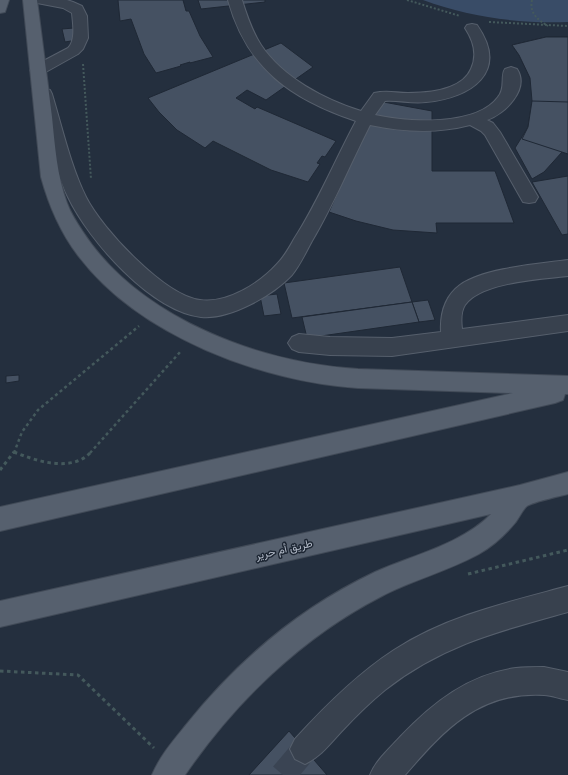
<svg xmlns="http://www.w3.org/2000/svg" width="568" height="775" font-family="Mulish,Vazirmatn,sans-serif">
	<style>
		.water { fill: #394c67 }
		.building { fill: #455162; stroke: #1f2835 }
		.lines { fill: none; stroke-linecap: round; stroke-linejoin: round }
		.minor-tunnel { stroke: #3a4453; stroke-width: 26; stroke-dasharray: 26 13; stroke-linecap: butt }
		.minor-casing { stroke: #565f6c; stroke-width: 2 }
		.major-casing { stroke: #414a57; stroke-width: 2 }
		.path-far2 { stroke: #44595c; stroke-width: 2; stroke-dasharray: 2 2; stroke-linecap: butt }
		.path-far1 { stroke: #44595c; stroke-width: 2.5; stroke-dasharray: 3 3; stroke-linecap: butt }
		.path { stroke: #44595c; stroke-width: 3; stroke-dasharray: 3.5 3.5; stroke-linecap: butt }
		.minor { fill: #38414e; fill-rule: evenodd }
		.major { fill: #56606e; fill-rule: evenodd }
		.labels { text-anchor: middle; stroke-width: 3; stroke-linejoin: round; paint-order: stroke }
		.street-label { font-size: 11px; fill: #b4bcc9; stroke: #1d2633 }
	</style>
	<rect width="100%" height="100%" fill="#242f3e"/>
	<path class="water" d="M423 0H568V22C519 24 469 17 423 0Z"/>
	<g class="building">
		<path d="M118 0H183L186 11H189L200 36 213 57 190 63V62L180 65 181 66 156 73 144 54 131 19 120 21Z"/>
		<path d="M198 0H265V2L201 9Z"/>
		<path d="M74 28 77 40 65 42 62 29Z"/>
		<path d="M546 37H568V82L530 78 519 55 512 45Z"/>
		<path d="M546 37H568V154L562 152 544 172 532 179 515 148 528 127 532 101 530 78 519 55 512 45Z"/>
		<path d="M281 43 313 67 266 100 247 90 236 98 255 109 257 107 336 141 325 157 322 156 317 163 320 164 308 182 271 170 213 141 205 148 177 130 159 112 148 98Z"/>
		<path d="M378 101 432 111V171H495L514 223H436L437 233 393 230 356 221 329 212Z"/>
		<path d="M532 101 568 102V154L522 139 528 127Z"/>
		<path d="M568 176V234L562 235 532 182Z"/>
		<path d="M400 267 412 302 292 318 284 283Z"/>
		<path d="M277 294 281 314 264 316 260 296Z"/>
		<path d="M428 300 435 320 419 322 412 302Z"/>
		<path d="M412 302 419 322 307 338 302 317Z"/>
		<path d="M19 375V381L6 383V376Z"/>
		<path d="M289 731 327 775H249Z"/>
	</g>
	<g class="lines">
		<path class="minor-tunnel" d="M283 775 305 749"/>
		<g class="minor-casing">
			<g id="minor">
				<path d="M35 0H67L73 2 82 6 87 16 88 38 83 49 78 54 44 73 38 75 32 73 30 70 32 67 68 48C76 40 73 24 72 13L63 8 37 3Z"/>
				<path d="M228 0H242C247 16 252 31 261 45 282 77 325 100 361 111L374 93C387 90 396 93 408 93 429 93 462 90 471 69 478 54 473 40 465 28L467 25 472 24 477 25C510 72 471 98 426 102 412 104 399 100 385 101L375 115C407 122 476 127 498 97 506 88 500 76 505 69L511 67 517 69C530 89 505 114 487 120L493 123 500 132 538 197 535 202 529 203 523 202 485 135 481 131 470 125C436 134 404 132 370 125 350 164 334 204 312 241 306 252 300 265 292 275 273 295 230 320 201 317 151 311 89 241 68 197 60 181 56 164 51 146 46 129 41 111 36 94L38 90 44 89 50 90 52 94C62 127 71 167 86 197 102 229 165 296 200 300 227 304 260 283 277 264 284 257 289 248 294 239 318 202 335 160 356 121 291 99 247 69 228 0Z"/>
				<path d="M568 260V276C542 279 481 282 465 305 461 311 461 321 462 329L568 315V331L392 356 330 355 299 352 292 349 288 343 292 337 299 334 330 337 392 338 441 332C440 314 445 296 460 285 484 268 538 264 568 260Z"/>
				<path d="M568 586V612C500 631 442 645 385 690 369 703 355 717 341 732 330 744 320 757 305 764L295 759 290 749 295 739C325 706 357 674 394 650 446 616 509 602 568 586Z"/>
				<path d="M544 667 568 672V700C560 699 552 695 544 695 479 691 444 730 405 775H370C376 760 389 749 400 737 432 703 469 674 516 668 525 667 535 667 544 667Z"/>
			</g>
		</g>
		<g class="major-casing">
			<g id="major">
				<path d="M0 0H9L5 12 0 13Z"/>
				<path d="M23 0H37C42 39 47 78 52 117 55 146 57 176 67 203 71 214 77 223 83 232 139 318 259 363 358 369L568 376V394H565L563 400 555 403 0 531V507L513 393 358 388C263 382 140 336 80 258 61 234 49 206 41 177Z"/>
				<path d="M568 472V494C560 496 533 502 527 506 523 509 519 518 515 523 505 535 493 546 479 554 448 571 413 580 382 596 302 637 235 702 185 775H152C160 756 173 741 186 725 237 661 301 607 375 572 413 555 462 544 491 514L0 627V601L520 485Z"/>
			</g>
		</g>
		<g class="path-far2">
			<path d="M407 0 460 16"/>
			<path d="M532 0C529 13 538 20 548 26"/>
			<path d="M489 22 568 26"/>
			<path d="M83 64 91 179"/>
		</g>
		<g class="path-far1">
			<path d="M14 453 22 432 38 410 139 326"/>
			<path d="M90 453 181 351"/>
		</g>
		<g class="path">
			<path d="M14 452C36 461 72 473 91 452"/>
			<path d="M0 470 14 452"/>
			<path d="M468 574 568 550"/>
			<path d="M0 671 78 675 154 748"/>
		</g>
		<use href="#minor" class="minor"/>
		<use href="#major" class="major"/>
	</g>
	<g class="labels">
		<g class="street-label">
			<text transform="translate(284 549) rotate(-13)" y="4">طريق أم حرير</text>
		</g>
	</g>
</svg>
